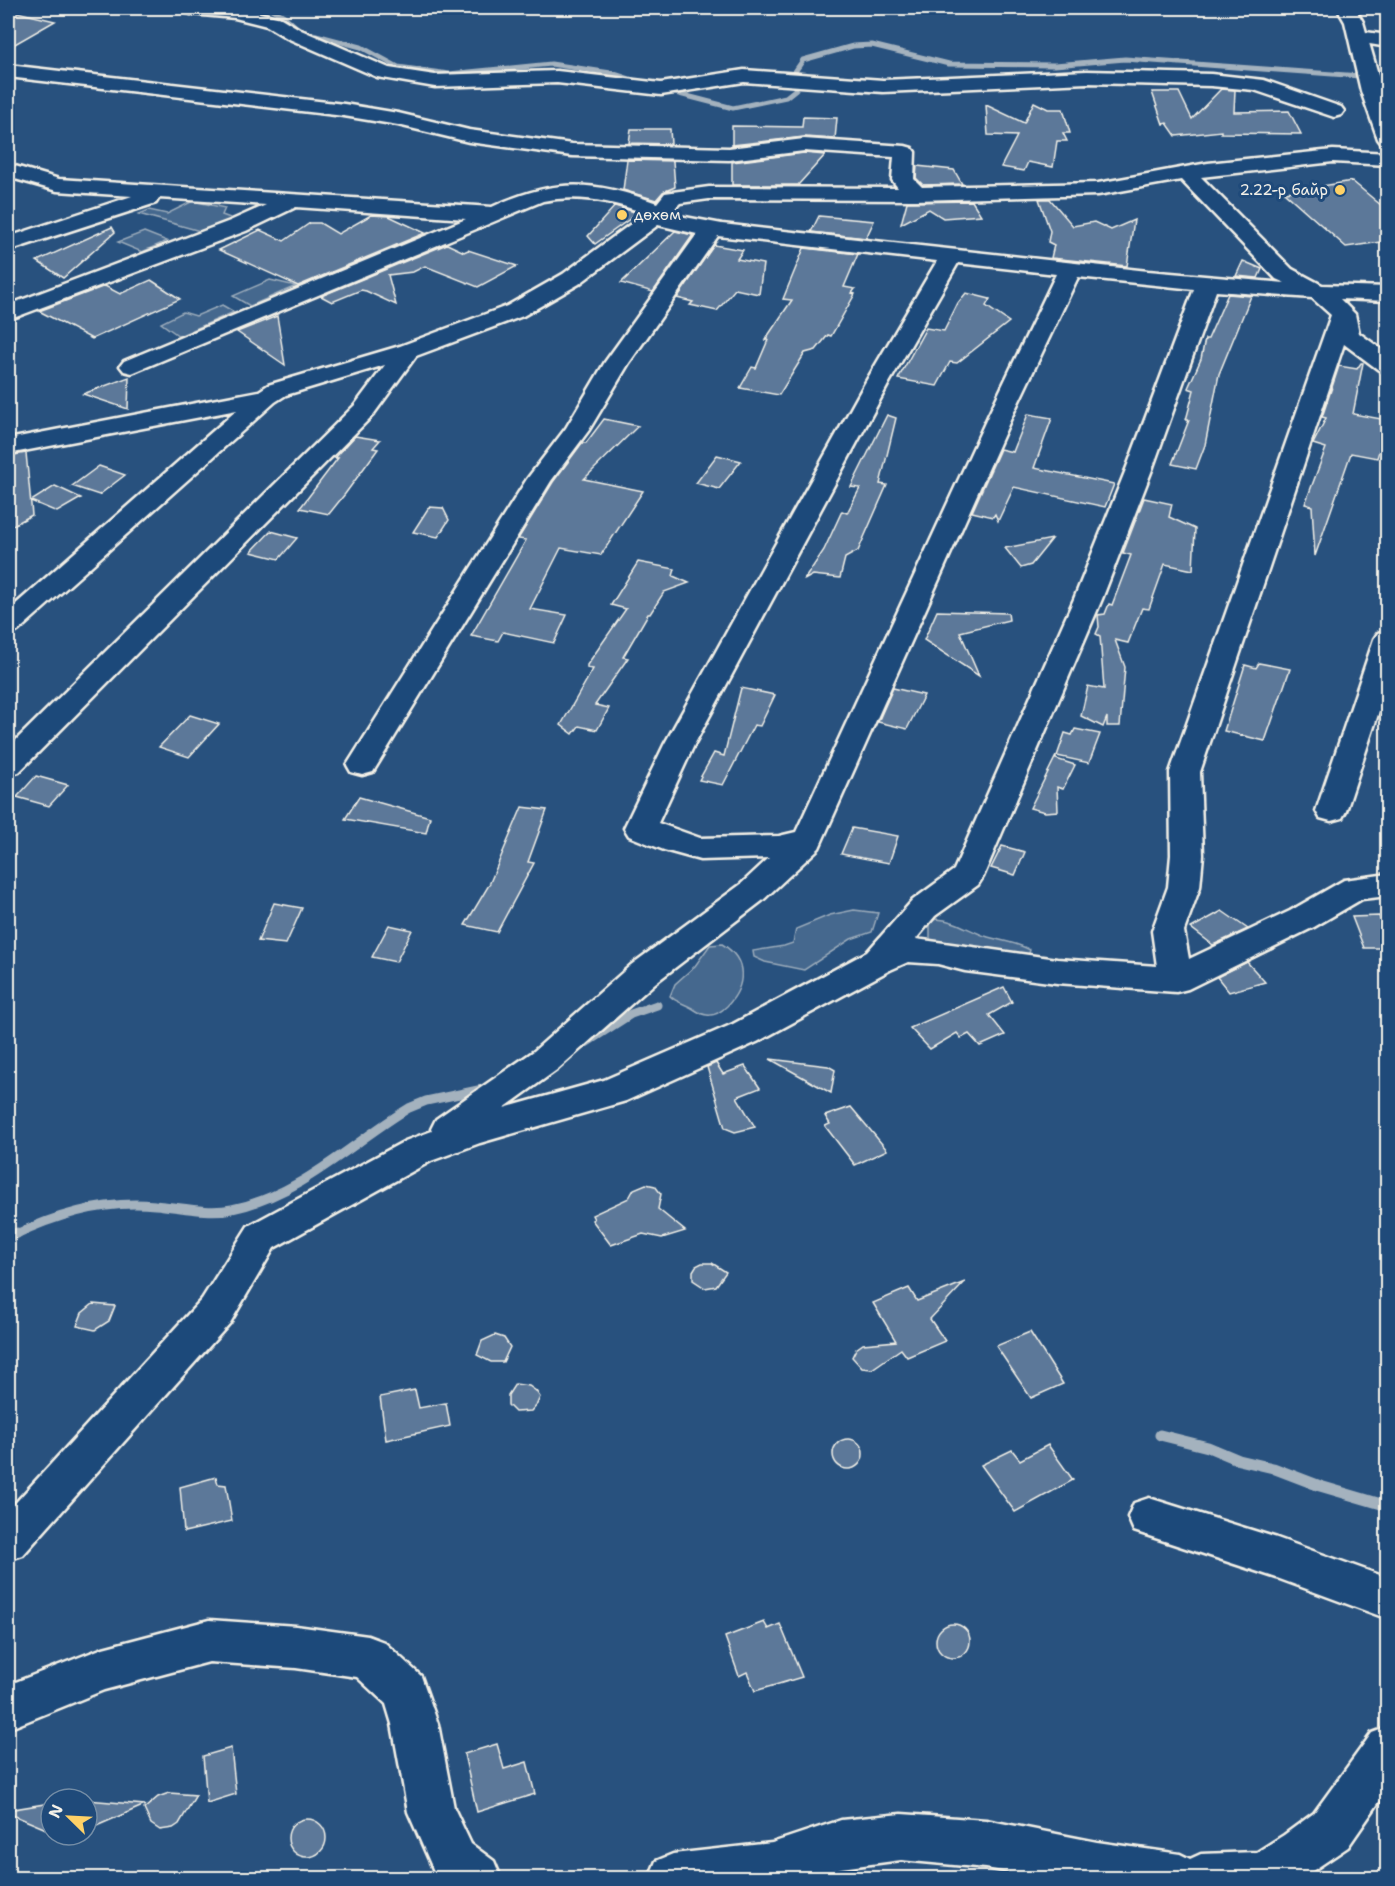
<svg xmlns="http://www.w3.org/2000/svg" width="1395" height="1886" font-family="'Shantell Sans',sans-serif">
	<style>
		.green { fill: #45688e; stroke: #9cacbb; stroke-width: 1.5 }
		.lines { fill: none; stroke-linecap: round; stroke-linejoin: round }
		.stream-far2 { stroke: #a4b2be; stroke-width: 5 }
		.stream-far1 { stroke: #a4b2be; stroke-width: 9 }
		.stream { stroke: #a4b2be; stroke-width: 11 }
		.building { fill: #5b7899; stroke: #f4f1e8; stroke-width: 1.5 }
		.minor-casing { stroke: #f4f1e8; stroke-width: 5 }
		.major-casing { stroke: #f4f1e8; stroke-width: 5 }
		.minor { fill: #1f4a7a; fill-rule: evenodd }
		.major { fill: #1f4a7a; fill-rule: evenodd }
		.poi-dot { fill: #ffd166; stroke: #1f4a7a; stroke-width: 2 }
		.labels { text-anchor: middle; stroke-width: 6; stroke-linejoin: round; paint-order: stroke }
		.far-poi-label { font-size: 15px; fill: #f4f1e8; stroke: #1f4a7a; text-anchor: end }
	</style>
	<rect width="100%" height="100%" fill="#28517e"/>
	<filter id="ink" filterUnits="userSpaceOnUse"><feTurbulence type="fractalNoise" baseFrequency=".0167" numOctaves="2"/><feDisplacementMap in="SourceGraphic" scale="12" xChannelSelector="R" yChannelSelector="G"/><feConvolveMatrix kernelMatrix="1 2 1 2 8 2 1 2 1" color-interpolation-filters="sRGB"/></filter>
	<g filter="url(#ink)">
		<g class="green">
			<path d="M193 201 225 208 222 215 233 219 200 231 139 214 149 210 167 214Z"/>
			<path d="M144 232 167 241 142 252 118 242Z"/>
			<path d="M270 280 296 286 250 306 233 296Z"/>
			<path d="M222 305 234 312 179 336 161 323 183 312 196 316Z"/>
			<path d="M854 910 878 913 872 932 851 939 804 970 765 962 754 957 753 951 784 946 793 943 796 929 830 915Z"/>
			<path d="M936 919C955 920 968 930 985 936 1001 941 1016 942 1030 950L1026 962 939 947 930 939V923Z"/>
			<path d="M722 944C748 960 746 986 727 1006 722 1011 714 1016 707 1015 701 1015 696 1010 690 1007 683 1003 676 1002 670 996L675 984 695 966 710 945Z"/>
		</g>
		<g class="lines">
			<g class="stream-far2">
				<path d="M270 8 284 16 301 31 361 47 398 67 449 74 551 64 611 73 642 83"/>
				<path d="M664 90 733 108 786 97 796 89 792 76 803 60 853 46 872 45 949 64 1055 65 1125 59 1388 78"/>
			</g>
			<g class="stream-far1">
				<path d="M581 1046 631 1014 657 1005"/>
				<path d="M14 1235C58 1214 107 1200 155 1205 180 1207 208 1214 232 1209 301 1195 351 1143 409 1108L426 1101 483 1089"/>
			</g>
			<g class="stream">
				<path d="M8 1238 17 1233"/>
				<path d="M1160 1435 1208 1447 1239 1460 1273 1468 1320 1486 1388 1506"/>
			</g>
		</g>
		<g class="building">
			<path d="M8 10 55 21 8 48Z"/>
			<path d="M1221 89 1235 90 1234 112 1289 111 1301 134 1221 133V131L1176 136 1167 123 1163 124 1152 92H1179L1192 119Z"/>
			<path d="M1034 102 1048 109H1063L1070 133H1063L1067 141H1057L1053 167 1028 162 1024 171 1001 167 1017 136 988 135 986 105 1024 123Z"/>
			<path d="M803 117 837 118 835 139 804 137 732 145V126L802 127Z"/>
			<path d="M631 129H670L671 144 629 143Z"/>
			<path d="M804 153 825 155 798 185H732V162Z"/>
			<path d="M627 160 673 161 675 187 663 192 656 200 623 190Z"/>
			<path d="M917 166 954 170 962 184 923 185 916 178Z"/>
			<path d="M1352 181 1388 211V241L1346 247 1284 192 1312 189 1310 188Z"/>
			<path d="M1039 199H1050L1073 226 1094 222 1111 230 1134 220 1127 266 1051 258 1054 245 1048 242 1050 231Z"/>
			<path d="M972 201 981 215 943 218 929 209 901 224 907 202Z"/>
			<path d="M615 206 638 213 595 244 588 236Z"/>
			<path d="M371 215 389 216 425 233 298 286 219 250 260 230 284 241 310 223H320L338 234Z"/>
			<path d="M819 216 874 221 866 238 811 232Z"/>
			<path d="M112 227 115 232 63 278 37 261Z"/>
			<path d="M675 231 693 235 653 292 621 283Z"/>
			<path d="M447 244 464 252 468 250 517 266 478 287 425 266 413 272 388 275 396 305 366 291 361 290 332 302 321 296Z"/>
			<path d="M714 245 743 250 737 259 763 264 759 294 735 289 717 311 690 305 693 302 677 298Z"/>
			<path d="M804 248 858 254 844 287 855 289 852 293 855 294 831 336 828 335 816 350 805 353 779 395 740 388 752 367 756 368 768 340H765L792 300 783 299Z"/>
			<path d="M1243 261 1262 269 1258 278 1236 276Z"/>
			<path d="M151 280 180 299 92 339 39 311 105 286 120 294Z"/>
			<path d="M966 293 990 299 986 306 1009 322 957 363 950 362 937 386 898 379 926 328 944 331 958 303Z"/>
			<path d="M1228 294 1251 296 1219 374 1205 445 1196 469 1172 464 1189 420H1186L1194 390 1188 388 1201 359 1205 339H1208Z"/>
			<path d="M277 316 285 365 237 332Z"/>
			<path d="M1361 363H1363L1353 414 1387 420 1383 432 1388 437V445L1380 448 1377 458 1351 453 1315 556 1312 506 1305 504 1326 448 1313 444 1326 418 1322 417 1339 366 1357 369Z"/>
			<path d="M129 377 128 409 83 394Z"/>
			<path d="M1028 414 1052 418 1034 468 1114 484 1105 507 1014 487 998 521 995 514 993 517 972 512 1000 449 1013 452Z"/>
			<path d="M887 415 896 418 880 484 887 485 858 551 845 558 840 578 813 575 804 580 824 550 842 511 847 513 860 488 851 487Z"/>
			<path d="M604 419 638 426 584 479 643 491 601 555 561 548 530 609 567 615 554 643 503 632 498 641 471 636 526 540 518 539 553 482 582 443H586Z"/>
			<path d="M355 436 380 440 373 448 378 449 345 494 329 514 300 508 338 458H335Z"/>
			<path d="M26 453 32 515 8 528V456Z"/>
			<path d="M717 455 741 461 719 489 696 483Z"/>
			<path d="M99 466 125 475 99 495 72 486Z"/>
			<path d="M55 486 81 498 57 512 31 501Z"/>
			<path d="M1144 498 1172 504 1169 517 1195 529 1193 570 1165 564 1149 609 1142 608 1128 643 1115 640 1125 667 1120 726H1107V717L1103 727 1081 716 1088 686 1104 689 1100 636 1096 634 1099 627 1098 615 1105 614 1109 604 1112 605 1131 555 1123 553Z"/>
			<path d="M429 507 443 508 449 520 438 537 413 532Z"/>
			<path d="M271 531 297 538 279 559 251 552Z"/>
			<path d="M1052 539 1031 565 1021 568 1005 548Z"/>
			<path d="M638 562 675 569 673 576 689 583 664 592 650 614H648L623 657 628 658 595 705 609 708 597 730 579 726 573 734 561 725 593 669 587 668V665L626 609 611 605Z"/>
			<path d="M937 611 1008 613 1009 620 960 632 979 676 924 640Z"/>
			<path d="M1259 663 1290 669 1265 741 1224 731 1245 665 1256 668Z"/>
			<path d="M741 688 775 695 760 726 754 725 723 785 699 780 714 753 724 756Z"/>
			<path d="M893 688 924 695 907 729 878 722Z"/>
			<path d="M190 715 219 724 189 757 159 747Z"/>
			<path d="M1075 729 1100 734 1089 763 1057 756 1065 733 1072 735Z"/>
			<path d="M1056 756V759L1075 765 1063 789 1057 787 1058 811 1045 812 1030 808Z"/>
			<path d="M36 776 68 785 49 806 17 797Z"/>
			<path d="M359 797 430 817 426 833 345 819Z"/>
			<path d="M522 807 547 810 528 862 534 863 497 932 465 925 489 885Z"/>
			<path d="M852 828 898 836 889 863 841 854Z"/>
			<path d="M1002 846 1025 852 1015 875 991 868Z"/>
			<path d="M274 903 302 908 286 944 258 941Z"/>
			<path d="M1222 911 1248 929 1213 945 1191 928Z"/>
			<path d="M1379 916 1381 921H1388V948H1364L1352 917Z"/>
			<path d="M389 925 412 930 396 962 372 957Z"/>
			<path d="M1247 962 1265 982 1229 992 1217 977Z"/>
			<path d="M1004 987 1012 1002 989 1015 1005 1035 980 1046 969 1034 961 1038 957 1033 930 1049 910 1028Z"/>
			<path d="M770 1059 828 1066 835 1070 831 1093Z"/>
			<path d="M716 1063 723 1074 745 1066 760 1088 737 1097 755 1127 735 1132 725 1128 707 1067Z"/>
			<path d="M851 1107 887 1150 855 1165 825 1126 830 1124 825 1116Z"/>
			<path d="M646 1184 655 1186 661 1194 658 1209 685 1231 662 1238 643 1234 611 1245 592 1220 594 1219 592 1215 629 1198 634 1189Z"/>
			<path d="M702 1263H712L726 1272 716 1286 705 1288 693 1280V1271L696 1266Z"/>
			<path d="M965 1282 930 1319 945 1341 907 1357 901 1349 872 1369 862 1368 852 1357 856 1349 863 1344 896 1341 873 1303 909 1288 917 1301Z"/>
			<path d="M93 1304 115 1306 109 1321 95 1330 77 1326 82 1313Z"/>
			<path d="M1030 1332 1063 1384 1031 1398 996 1346Z"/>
			<path d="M495 1335 504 1338 510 1347 503 1362H491L477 1355 482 1341Z"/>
			<path d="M515 1384 529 1386 536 1391 540 1397 537 1404 531 1411 515 1412 508 1405V1395Z"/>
			<path d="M415 1390 419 1408 446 1403 450 1426 386 1440 380 1397Z"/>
			<circle cx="848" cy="1454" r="15"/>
			<path d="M1048 1445 1073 1480 1015 1512 981 1465 1012 1450 1020 1460Z"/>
			<path d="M216 1477 218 1484 226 1485 232 1521 184 1532 180 1487Z"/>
			<path d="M764 1622 768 1629 780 1624 802 1677 755 1691 747 1672 739 1676 725 1637Z"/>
			<circle cx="953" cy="1641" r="17"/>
			<path d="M497 1744 504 1769 527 1762 535 1794 477 1812 464 1754Z"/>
			<path d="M231 1748 236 1794 207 1803 203 1756Z"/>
			<path d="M169 1793 196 1795 179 1824 173 1828 160 1830 151 1824 144 1809 158 1797Z"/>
			<path d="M87 1800 145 1805 87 1830Z"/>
			<path d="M51 1803V1831L8 1813V1810Z"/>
			<circle cx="307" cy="1838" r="19"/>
		</g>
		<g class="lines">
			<g class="minor-casing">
				<g id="minor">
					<path d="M182 8H239L281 18 301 30 389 68 435 75 557 71 661 83 744 70 883 80 1087 71 1211 74 1264 80 1341 107 1344 111 1341 115 1334 117 1254 90 1211 86 1087 83 883 92 744 82 661 95 557 83 435 87 377 77 287 38 267 26 235 18 191 14 184 12Z"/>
					<path d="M1358 31 1388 35V47L1351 41 1349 37 1351 33Z"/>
					<path d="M8 65 344 104 398 113 469 130 572 144 729 148 804 139 905 146 912 148 915 152 914 179 922 187 1098 183 1208 163 1333 150 1388 153V165L1333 162 1201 177 1292 269 1322 285 1388 287V301L1340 299 1355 314 1359 333 1388 354V373L1380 371 1344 344 1200 772 1203 855 1200 887 1184 931 1189 959 1290 911 1344 880 1388 874V896L1362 899 1314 927 1188 989 1176 992 1057 983 965 971 938 964 908 962 890 970 757 1042 626 1101 480 1143 431 1161 274 1248 230 1323 23 1555 8 1560V1511L202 1299 248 1226 405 1141 432 1131 431 1129 436 1119 534 1051 631 965 740 885 769 858 700 860 664 850 629 836 624 828 664 745 865 383 937 261 718 236 629 363 589 430 551 481 373 772 362 775 351 772 347 765 527 479 566 428 605 362 697 234 658 225 579 284 523 316 416 356 373 415 19 772 8 775V748L355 405 385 365 286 395 275 402 18 631 8 634V611L237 410 8 454V439L259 391 268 385 400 346 507 306 563 274 643 215 642 212C610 201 578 194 543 201L132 373 124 371 120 366 124 361 466 219 296 207 246 231 8 320V305L230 221 266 205 159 198 156 203 8 251V237L132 196 57 191 8 177V164L59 179 492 207C554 178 593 180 657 203L665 193 709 187 898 188 892 180 894 157 804 151 729 160 572 156 469 142 398 125 344 116 8 77ZM1181 180 1276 279 1285 283 1148 271 722 224 669 214 680 203 709 199 916 200 1098 195ZM958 263 1056 274 988 416 796 832 779 836 700 838 658 823 694 745 889 383ZM1078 277 1194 289 1127 467 1074 599 954 870 913 900 867 952 733 1024 604 1080 504 1108 558 1069 655 983 762 901 819 848 1012 416ZM1216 291 1312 298 1331 315 1170 772 1171 855 1168 887 1152 931 1157 966 1057 959 916 939 935 916 978 885 983 877 1102 599 1153 467Z"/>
					<path d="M1388 630V684L1346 811 1342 818 1331 821 1320 818 1316 811 1374 639 1378 633Z"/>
					<path d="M1149 1498 1277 1538 1388 1578V1619L1277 1578 1134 1531 1128 1517 1134 1503Z"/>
					<path d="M209 1620 296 1626 368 1636 384 1642 421 1676 438 1724 454 1808 471 1844 494 1861 501 1878H437L408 1812 392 1724 386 1704 357 1677 296 1668 209 1662 104 1690 8 1729V1685L103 1648Z"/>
					<path d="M1388 1727V1789L1348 1847 1302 1878H1041L986 1868 901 1860 841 1868 808 1878H649L656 1861 673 1854 772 1843 841 1820 901 1814 986 1820 1097 1842 1180 1854 1190 1859 1201 1854 1257 1852 1284 1835 1314 1813 1372 1733Z"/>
				</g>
			</g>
			<g class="major-casing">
				<path id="major" d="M1337 8H1355L1363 22 1388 109V145L1381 143 1378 139 1361 91 1345 22Z"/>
			</g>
			<use href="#minor" class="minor"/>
			<use href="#major" class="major"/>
		</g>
	</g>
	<g class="poi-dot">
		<circle cx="1340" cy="190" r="6"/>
		<circle cx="622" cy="215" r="6"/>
	</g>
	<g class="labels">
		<g class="far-poi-label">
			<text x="1328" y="195">2.22-р байр</text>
			<text x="634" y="220" text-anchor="start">дөхөм</text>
		</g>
	</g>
	<rect width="1395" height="1886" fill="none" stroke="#1f4a7a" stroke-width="30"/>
	<rect x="15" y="15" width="1365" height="1856" fill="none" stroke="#f4f1e8" stroke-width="2" filter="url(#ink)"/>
	<g transform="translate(69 1817) rotate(294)"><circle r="28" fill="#1f4a7a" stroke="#748da6" stroke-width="1.5"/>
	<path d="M0-4.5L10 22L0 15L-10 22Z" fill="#ffd166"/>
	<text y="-9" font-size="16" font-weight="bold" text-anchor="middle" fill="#f4f1e8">N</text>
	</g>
</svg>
